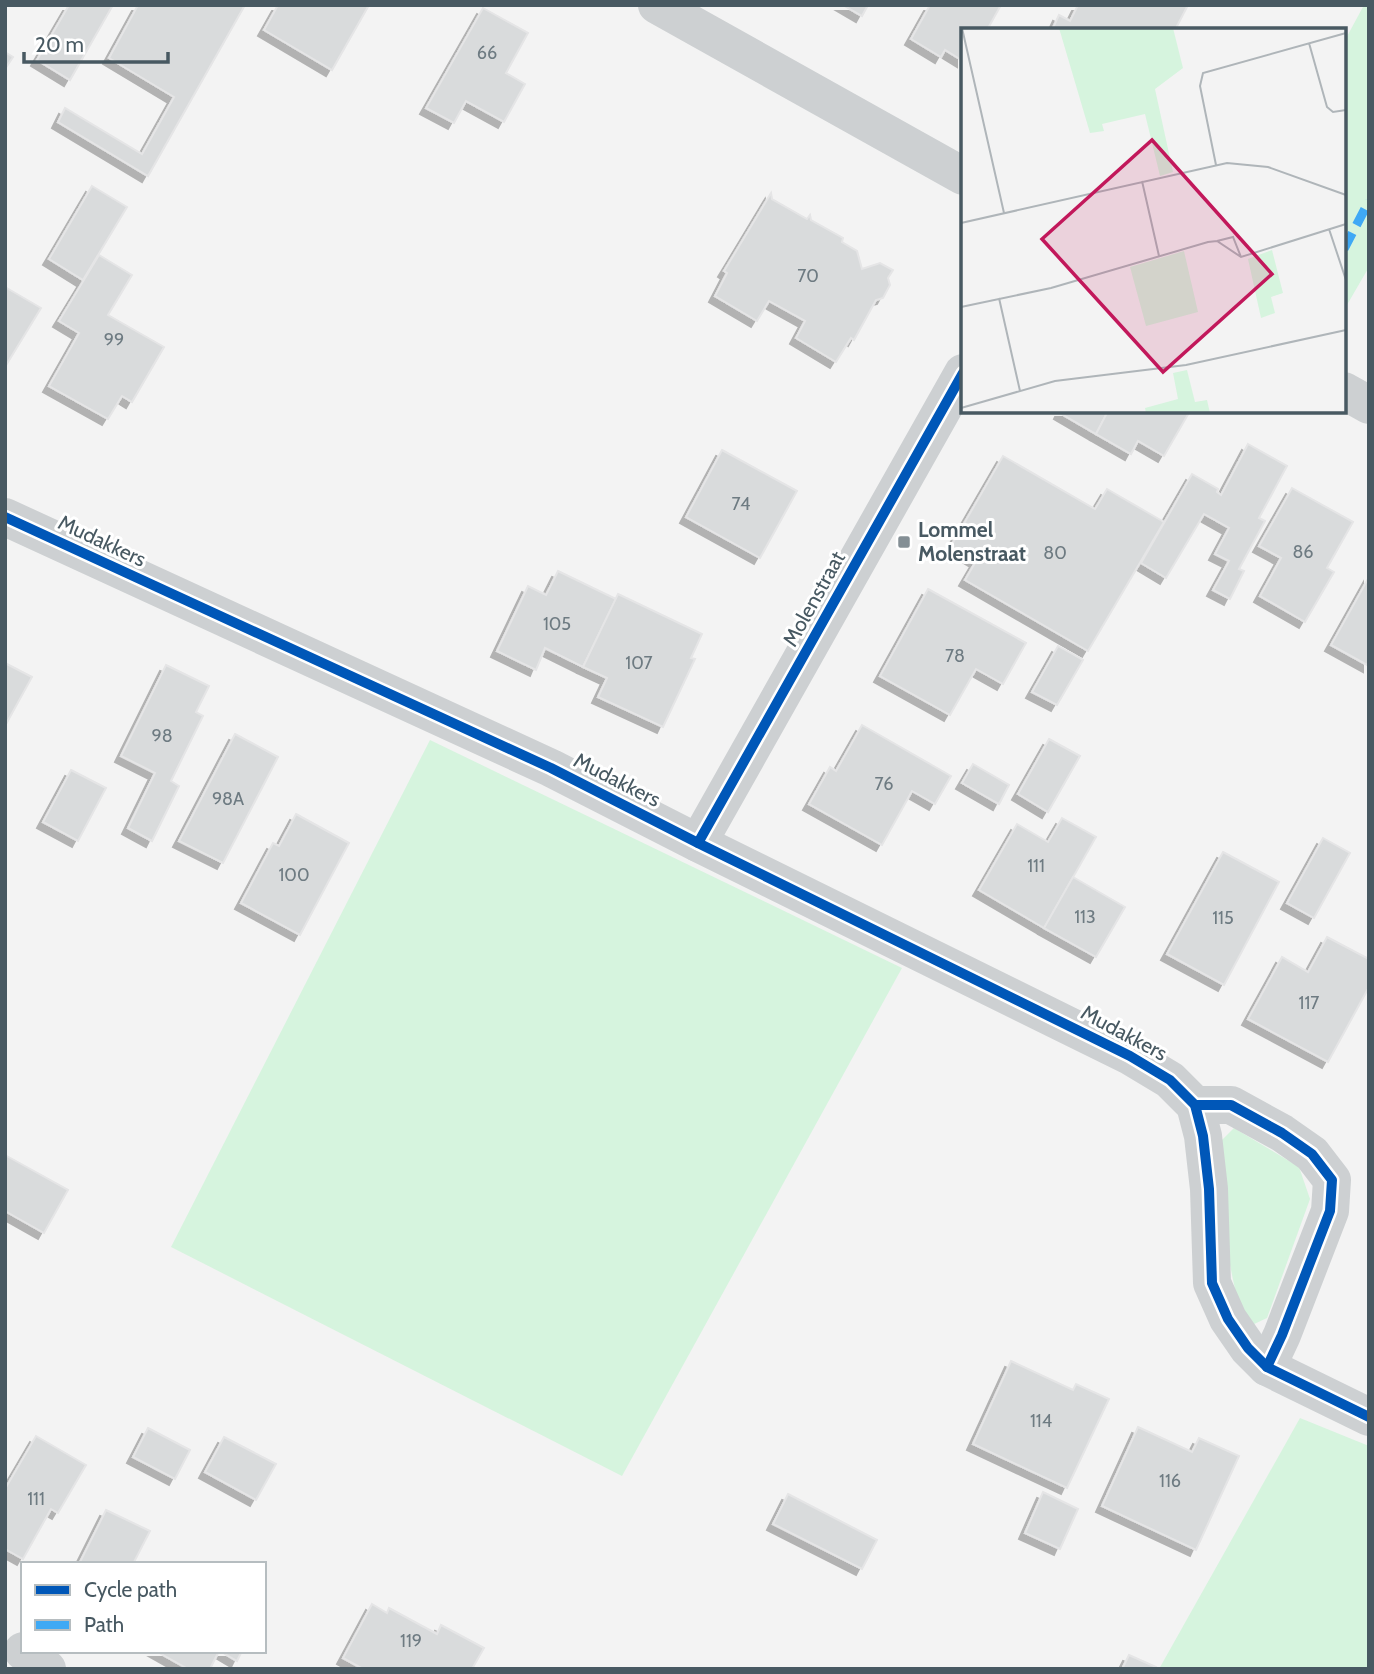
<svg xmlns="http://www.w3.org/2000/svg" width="1374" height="1674" font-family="Cabin,sans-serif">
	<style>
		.green { fill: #d6f4de }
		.building { fill: #d9dbdc; stroke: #e5e5e6; stroke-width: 2; filter: url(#shadow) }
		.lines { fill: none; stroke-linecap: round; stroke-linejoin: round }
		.street { stroke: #cdd0d2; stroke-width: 38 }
		.quiet { stroke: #3fa9f5; stroke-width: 9; stroke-dasharray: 18 9; stroke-linecap: butt }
		.cycleway-casing { stroke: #fff; stroke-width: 15 }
		.cycleway { stroke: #0057b8; stroke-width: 10 }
		.poi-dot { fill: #848f95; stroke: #fff; stroke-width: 2.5 }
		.labels { text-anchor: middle; stroke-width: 6; stroke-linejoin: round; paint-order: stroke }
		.number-label { font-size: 18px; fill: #6e7b82 }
		.poi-label { font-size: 21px; font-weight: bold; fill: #485962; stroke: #fff; text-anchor: start }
		.street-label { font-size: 21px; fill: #485962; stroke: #fff }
		.inset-road { fill: none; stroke: #afb5b9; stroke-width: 2 }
		.view { fill: #c2185b; fill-opacity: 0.15; stroke: #c2185b; stroke-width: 3.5 }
		.inset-edge { fill: none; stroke: #485962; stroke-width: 3.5 }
	</style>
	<defs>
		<filter id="shadow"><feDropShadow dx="-6" dy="6" stdDeviation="0" flood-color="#0004"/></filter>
	</defs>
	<rect width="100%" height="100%" fill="#f3f3f3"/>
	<g class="green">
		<path d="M1364 5H1369V267L1344 310V42Z"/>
		<path d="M430 740 902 968 622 1476 171 1247Z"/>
		<path d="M1234 1128 1299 1167 1310 1199 1267 1318 1252 1325 1237 1299 1230 1265 1221 1141Z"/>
		<path d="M1300 1418 1369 1446V1669H1159Z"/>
	</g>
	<g class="building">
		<path d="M69 5H113L70 80 37 60Z"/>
		<path d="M138 5H245L148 176 58 122 65 108 142 154 174 97 109 58Z"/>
		<path d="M278 5H369L332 70 264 30Z"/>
		<path d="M843 5H868L862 16Z"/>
		<path d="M930 5H1001L987 30H963V61L945 50 941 57 911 39Z"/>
		<path d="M1078 5H1188L1175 30H1052L1059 15 1070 21Z"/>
		<path d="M483 8 528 33 506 73 525 84 504 122 466 101 454 123 426 108Z"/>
		<path d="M5 52 13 57 5 69Z"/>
		<path d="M92 186 127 207 83 280 49 259Z"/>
		<path d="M771 193 772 199 807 219 810 215 811 220 843 238 842 242 857 251 862 269 880 263 893 270 888 278 890 285 883 298 876 300 854 340 851 338 836 362 796 338 805 321 769 301 757 321 715 296 727 273 724 271Z"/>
		<path d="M99 255 132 275 108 315 164 347 132 402 122 396 108 419 49 386 79 333 59 321Z"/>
		<path d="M5 287 41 308 5 367Z"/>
		<path d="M1061 411H1108L1096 434 1060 413Z"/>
		<path d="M1108 411H1190L1164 456 1138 441 1131 454 1096 434Z"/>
		<path d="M1248 444 1287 466 1259 518 1265 521 1239 569 1244 571 1230 599 1213 590 1229 561 1215 554 1229 528 1204 514 1166 578 1141 563 1192 474 1218 489 1217 492 1221 495Z"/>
		<path d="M722 450 797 491 760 558 686 517Z"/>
		<path d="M1003 456 1095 509 1107 489 1164 522 1088 651 965 580 976 561 951 546Z"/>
		<path d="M1292 488 1353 522 1327 568 1334 572 1305 622 1260 596 1281 558 1259 546Z"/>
		<path d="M558 571 616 599 583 667 545 648 536 670 497 651 528 586 546 595Z"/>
		<path d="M1369 577V666L1331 645Z"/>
		<path d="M928 589 1026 643 1003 684 976 669 950 715 880 676Z"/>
		<path d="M618 594 702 634 691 658 695 659 663 727 598 697 607 678 583 667Z"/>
		<path d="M1058 646 1083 660 1057 705 1032 692Z"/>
		<path d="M5 663 32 677 5 726Z"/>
		<path d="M166 665 209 686 196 712 203 716 171 781 179 786 152 841 128 828 155 773 121 756Z"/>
		<path d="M862 725 951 776 935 804 912 791 882 845 809 804 830 767 836 771Z"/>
		<path d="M235 734 278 757 223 863 179 841Z"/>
		<path d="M1049 739 1080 756 1048 812 1018 794Z"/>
		<path d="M973 764 1009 785 999 804 962 783Z"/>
		<path d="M71 770 106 788 78 841 43 822Z"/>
		<path d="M296 814 349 843 300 935 241 903 273 843 279 846Z"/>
		<path d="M1062 818 1096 837 1044 928 979 890 1017 824 1048 842Z"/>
		<path d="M1323 838 1350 853 1314 918 1287 903Z"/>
		<path d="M1223 852 1279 882 1224 985 1167 954Z"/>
		<path d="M1073 877 1125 907 1096 957 1044 928Z"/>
		<path d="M1327 937 1369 959V987L1328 1062 1248 1019 1282 957 1308 972Z"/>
		<path d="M5 1155 68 1190 44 1233 5 1211Z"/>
		<path d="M1011 1361 1073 1390 1076 1384 1109 1399 1067 1488 973 1444Z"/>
		<path d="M1138 1427 1192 1452 1199 1438 1239 1456 1196 1550 1102 1506Z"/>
		<path d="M148 1428 190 1450 175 1479 133 1457Z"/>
		<path d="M36 1436 86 1465 58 1513 51 1509 23 1559 5 1549V1489Z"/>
		<path d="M224 1437 276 1464 256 1500 205 1472Z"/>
		<path d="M1043 1492 1078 1509 1060 1549 1025 1533Z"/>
		<path d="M788 1494 877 1540 862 1569 773 1524Z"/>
		<path d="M106 1510 150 1531 133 1564H79Z"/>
		<path d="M372 1604 387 1613 389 1608 437 1634 441 1625 484 1648 472 1669H363L343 1658Z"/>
		<path d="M156 1651H219L210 1669H188Z"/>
		<path d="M220 1651H242L237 1661Z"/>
		<path d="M1129 1655 1156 1667 1155 1669H1122Z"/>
	</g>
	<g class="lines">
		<g class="street">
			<path d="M657 5 963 176"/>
			<path d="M1344 391 1369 405"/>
			<path d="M5 517 551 768 698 843 1130 1056 1170 1080 1195 1105 1203 1136 1209 1189 1212 1283 1228 1319 1248 1348 1267 1367 1369 1417"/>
			<path d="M698 843 963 373"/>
			<path d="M1195 1105H1231L1282 1133 1312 1154 1332 1180 1330 1211 1282 1335 1267 1367"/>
			<path d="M23 1651 47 1669"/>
		</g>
		<path class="quiet" d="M1344 249 1369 201"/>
		<g class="cycleway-casing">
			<g id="cycleway">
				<path d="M5 517 551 768 698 843 1130 1056 1170 1080 1195 1105 1203 1136 1209 1189 1212 1283 1228 1319 1248 1348 1267 1367 1369 1417"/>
				<path d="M698 843 963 373"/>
				<path d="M1195 1105H1231L1282 1133 1312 1154 1332 1180 1330 1211 1282 1335 1267 1367"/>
			</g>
		</g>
		<use href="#cycleway" class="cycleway"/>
	</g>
	<rect class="poi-dot" x="897" y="535" width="14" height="14" rx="3.5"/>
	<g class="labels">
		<g class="number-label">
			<text x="487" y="59">66</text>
			<text x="808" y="282">70</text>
			<text x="114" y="346">99</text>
			<text x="741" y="510">74</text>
			<text x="1303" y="558">86</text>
			<text x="1055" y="559">80</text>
			<text x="557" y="630">105</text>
			<text x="955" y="662">78</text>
			<text x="639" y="669">107</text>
			<text x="162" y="742">98</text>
			<text x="884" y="790">76</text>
			<text x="228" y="805">98A</text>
			<text x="1036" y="872">111</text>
			<text x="294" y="881">100</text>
			<text x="1085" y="923">113</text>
			<text x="1223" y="924">115</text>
			<text x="1309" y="1009">117</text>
			<text x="1041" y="1427">114</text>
			<text x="1170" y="1487">116</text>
			<text x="36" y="1505">111</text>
			<text x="411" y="1647">119</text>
		</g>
		<g class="poi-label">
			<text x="918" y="537">Lommel<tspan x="918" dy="24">Molenstraat</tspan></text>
		</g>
		<g class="street-label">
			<text transform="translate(102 541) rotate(25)" y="7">Mudakkers</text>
			<text transform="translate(814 599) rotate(-61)" y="7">Molenstraat</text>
			<text transform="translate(617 780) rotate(27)" y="7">Mudakkers</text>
			<text transform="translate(1124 1033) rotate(28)" y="7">Mudakkers</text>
		</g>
	</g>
	<g transform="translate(961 28)">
		<rect width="385" height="385" fill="#f3f3f3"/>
		<path d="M98 0H212L222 40 194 61 212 144 199 148 184 86 141 96 143 103 129 105ZM311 222 322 265 310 269 314 285 300 290 287 231ZM223 223 237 284 185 298 169 239ZM226 342 234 374 246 372 249 385H185L184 380 217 371 212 345Z" fill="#d6f4de"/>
		<path class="inset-road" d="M1 0 43 185M348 15 366 79 372 84 385 82M255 137 239 58 242 45 385 5M181 153 198 228M0 195 266 135 307 139 385 167M368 201 385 252M256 213 272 209 280 229M38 270 59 363M0 279 90 260 247 214 256 213 280 229 385 196M0 380 94 353 225 337 385 302"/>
		<path class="view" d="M191 112 311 246 202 344 81 211Z"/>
		<rect width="385" height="385" class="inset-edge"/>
	</g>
	<rect width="1374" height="1674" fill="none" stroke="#485962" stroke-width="14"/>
	<rect x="21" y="1562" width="245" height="91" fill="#ffffff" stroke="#b6bdc0" stroke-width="2"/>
	<rect x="35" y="1585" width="35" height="10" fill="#0057b8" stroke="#b6bdc0" stroke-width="2"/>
	<text x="84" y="1597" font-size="21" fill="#485962">Cycle path</text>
	<rect x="35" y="1620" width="35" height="10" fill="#3fa9f5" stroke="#b6bdc0" stroke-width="2"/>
	<text x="84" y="1632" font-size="21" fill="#485962">Path</text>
	<path d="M24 52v10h144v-10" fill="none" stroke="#485962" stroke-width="3.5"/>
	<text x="35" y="52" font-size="21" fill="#485962" stroke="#ffffff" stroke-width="5" paint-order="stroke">20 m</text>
</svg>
